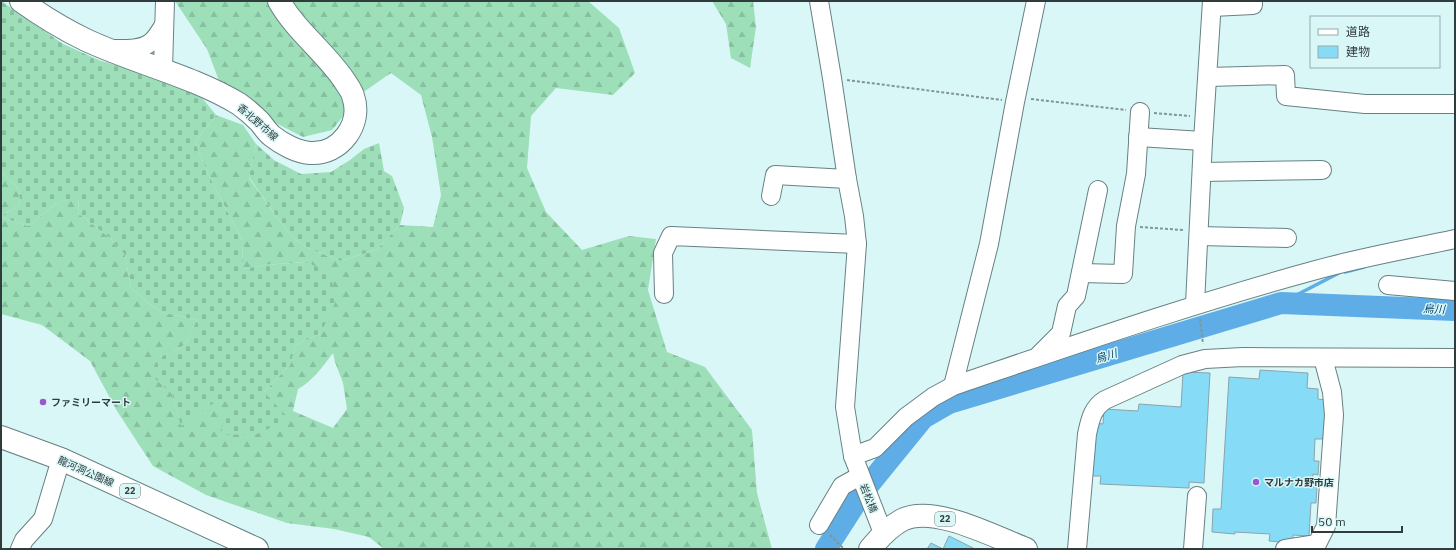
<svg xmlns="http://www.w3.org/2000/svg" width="1456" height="550" font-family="'IBM Plex Sans','Noto Sans JP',sans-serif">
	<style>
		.forest { fill: url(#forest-firs); fill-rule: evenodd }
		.cemetery { fill: url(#cemetery-stones) }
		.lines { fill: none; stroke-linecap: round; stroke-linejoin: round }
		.stream { stroke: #5fade6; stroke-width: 3.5 }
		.river { stroke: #5fade6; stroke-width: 22 }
		.building { fill: #86dbf7; stroke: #8ba3ac }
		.minor-casing { stroke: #678183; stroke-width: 20 }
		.major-casing { stroke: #678183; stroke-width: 24 }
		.path { stroke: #819595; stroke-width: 2; stroke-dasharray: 3 2; stroke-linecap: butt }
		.minor { stroke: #fff; stroke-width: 18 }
		.major { stroke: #fff; stroke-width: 22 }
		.poi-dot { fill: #9759d0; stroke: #daf7f8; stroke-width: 1.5 }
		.labels { text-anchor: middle; stroke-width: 3; stroke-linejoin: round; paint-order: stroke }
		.shield { fill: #daf7f8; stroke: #637474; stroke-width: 1 }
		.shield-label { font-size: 9px; font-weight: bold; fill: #303c3c }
		.street-label { font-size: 10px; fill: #303c3c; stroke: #daf7f8 }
		.poi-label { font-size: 10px; font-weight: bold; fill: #303c3c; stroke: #daf7f8; text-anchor: start }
		.water-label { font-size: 11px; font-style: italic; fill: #014268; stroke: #daf7f8 }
	</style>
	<defs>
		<pattern id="forest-firs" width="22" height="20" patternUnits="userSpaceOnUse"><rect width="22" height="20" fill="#9cdfb8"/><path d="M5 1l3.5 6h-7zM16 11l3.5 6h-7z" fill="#87c09f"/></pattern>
		<pattern id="cemetery-stones" width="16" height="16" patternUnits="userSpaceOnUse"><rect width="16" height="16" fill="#9cdfb8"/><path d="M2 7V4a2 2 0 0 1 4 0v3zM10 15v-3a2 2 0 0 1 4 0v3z" fill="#87c09f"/></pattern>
	</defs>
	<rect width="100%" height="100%" fill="#daf7f8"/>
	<g class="forest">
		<path d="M175 1H588L619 28 635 73 613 95 556 88 531 116 527 168 546 212 582 250 629 236 656 239 648 290 667 352 705 367 752 430 757 493 772 549H384L369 537 334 529 287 523 206 495 153 466 117 411 90 361 42 325 1 314V217L28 226 57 203 79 196 78 213 110 238 125 255 131 288 152 306 161 312 197 320 185 345 158 358 172 394 181 425 217 401H232L264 392 290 365 296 345 321 333 306 262 264 265 243 269 242 240 208 174 195 142 216 115 243 125 256 144 249 178 281 223 295 239 308 248 341 261 376 250 400 225 433 227 441 195 432 137 421 95 391 73 362 93 332 130 303 137 264 117 221 86 207 49ZM333 353 335 362 343 383 347 409 333 428 293 411 298 389C313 381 323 366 333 353Z"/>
		<path d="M712 1H753L756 27 750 68 731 58 726 24Z"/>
		<path d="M1 172 19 189 20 205 1 216Z"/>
	</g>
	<g class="cemetery">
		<path d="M1 1 63 44 101 61 138 71 170 83 203 99 216 115 195 142 208 174 242 240 243 269 264 265 306 262 331 273 335 303 321 333 296 345 290 365 264 392 289 419 257 434 219 435 232 402 217 401 181 426 172 394 150 374 158 358 185 345 197 320 161 312 152 306 131 288 125 255 110 238 78 213 79 197 57 203 28 226 1 217V216L20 205 19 189 1 172Z"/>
		<path d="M379 143 384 171 392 176 404 208 400 225 376 250 341 261 308 248 295 239 281 223 249 177 256 144 274 160 301 174 331 172 350 160 364 149Z"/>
	</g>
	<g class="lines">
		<g class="stream">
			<path d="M1345 272 1364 267"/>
			<path d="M1281 303 1339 273"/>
		</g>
		<path class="river" d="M826 549 862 493 923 418 949 403 1281 303 1455 310"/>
	</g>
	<g class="building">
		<path d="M1260 370 1308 373 1307 388 1318 389V399L1326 400 1323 439H1315L1314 461H1319L1318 475 1313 474 1312 487H1317L1316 503H1311L1309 536 1293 535V543L1269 541 1270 534 1235 532V534L1212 532 1213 509H1221L1229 377 1259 379Z"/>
		<path d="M1183 372 1210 373 1204 483 1189 482V488L1100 484 1101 476H1092L1095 423 1103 424 1104 409 1138 411 1139 404 1181 407Z"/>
		<path d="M949 536 975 549H927L931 543 943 549Z"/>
	</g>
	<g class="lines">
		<g class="minor-casing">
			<g id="minor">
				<path d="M819 1 832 78 847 179 854 216 857 244 845 407 853 456 883 533"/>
				<path d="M1212 7 1253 5V1"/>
				<path d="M112 49C125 49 140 50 150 43 156 39 160 31 164 25"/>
				<path d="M163 69 165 1"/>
				<path d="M1208 77 1285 75 1286 96 1365 104H1455"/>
				<path d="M1138 137 1203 141"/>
				<path d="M1202 172 1322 170"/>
				<path d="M771 196 775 175 847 179"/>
				<path d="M1199 236 1287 238"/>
				<path d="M1081 273 1123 274 1126 226 1136 174 1140 112"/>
				<path d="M1388 285 1455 291"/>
				<path d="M664 294 663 253 671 236 857 244"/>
				<path d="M1195 304 1203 141 1212 1"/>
				<path d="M1039 355 1061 333 1067 306 1076 296 1098 190"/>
				<path d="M953 386 989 244 1015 102 1036 1"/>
				<path d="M853 456 875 448 906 417 933 397 953 386C1074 345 1194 303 1316 270 1362 257 1409 249 1455 239"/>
				<path d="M819 525 842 486 860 476"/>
				<path d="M20 549 24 540 43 519 61 459"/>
				<path d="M1077 549 1087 434C1090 421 1092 408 1105 400L1182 365 1205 359 1243 357 1455 358"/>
				<path d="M1193 549 1197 496"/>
				<path d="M1285 549 1317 544 1326 526 1334 415 1332 392 1323 358"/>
			</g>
		</g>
		<g class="major-casing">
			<g id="major">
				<path d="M21 1C42 16 63 29 86 40 135 63 193 76 239 104 246 109 254 116 260 122 264 127 267 132 272 136 282 144 297 152 310 153 340 155 363 124 353 96 352 91 347 85 344 80 325 52 296 31 279 1"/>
				<path d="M1 437 61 459 257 549"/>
				<path d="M870 549C879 538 889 527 902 520 933 504 995 537 1026 549"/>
			</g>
		</g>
		<g class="path">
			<path d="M847 80 1002 100"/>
			<path d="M1031 99 1126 110"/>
			<path d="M1154 113 1190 116"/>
			<path d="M1140 227 1183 230"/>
			<path d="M1200 319 1203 344"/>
			<path d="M830 535 844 549"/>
		</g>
		<use href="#minor" class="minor"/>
		<use href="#major" class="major"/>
	</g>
	<g class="poi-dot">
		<circle cx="43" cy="402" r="4"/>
		<circle cx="1256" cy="482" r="4"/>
	</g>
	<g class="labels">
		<g class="shield">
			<rect x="120" y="484" width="20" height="14" rx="3"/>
			<rect x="935" y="512" width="20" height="14" rx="3"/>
		</g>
		<g class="shield-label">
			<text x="130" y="494">22</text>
			<text x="945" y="522">22</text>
		</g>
		<g class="street-label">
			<text transform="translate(258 122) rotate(41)" y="4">香北野市線</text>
			<text transform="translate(86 471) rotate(24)" y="4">龍河洞公園線</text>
			<text transform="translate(869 498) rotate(68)" y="4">岩松橋</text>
		</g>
		<g class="poi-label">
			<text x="51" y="406">ファミリーマート</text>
			<text x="1264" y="486">マルナカ野市店</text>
		</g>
		<g class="water-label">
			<text transform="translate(1434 309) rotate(2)" y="4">烏川</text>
			<text transform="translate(1106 356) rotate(-17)" y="4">烏川</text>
		</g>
	</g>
	<rect width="1456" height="550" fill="none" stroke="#303c3c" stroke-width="4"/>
	<rect x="1310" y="16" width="130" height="52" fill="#daf7f8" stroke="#96acad"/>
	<rect x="1318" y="29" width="20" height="6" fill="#ffffff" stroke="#96acad"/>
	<text x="1346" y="36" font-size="12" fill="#303c3c">道路</text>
	<rect x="1318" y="46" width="20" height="12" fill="#86dbf7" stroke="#96acad"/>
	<text x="1346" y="56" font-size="12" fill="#303c3c">建物</text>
	<path d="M1312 526v6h90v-6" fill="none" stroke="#303c3c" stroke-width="2"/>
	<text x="1318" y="526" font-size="12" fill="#303c3c" stroke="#daf7f8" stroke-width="3" paint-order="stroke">50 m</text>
</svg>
